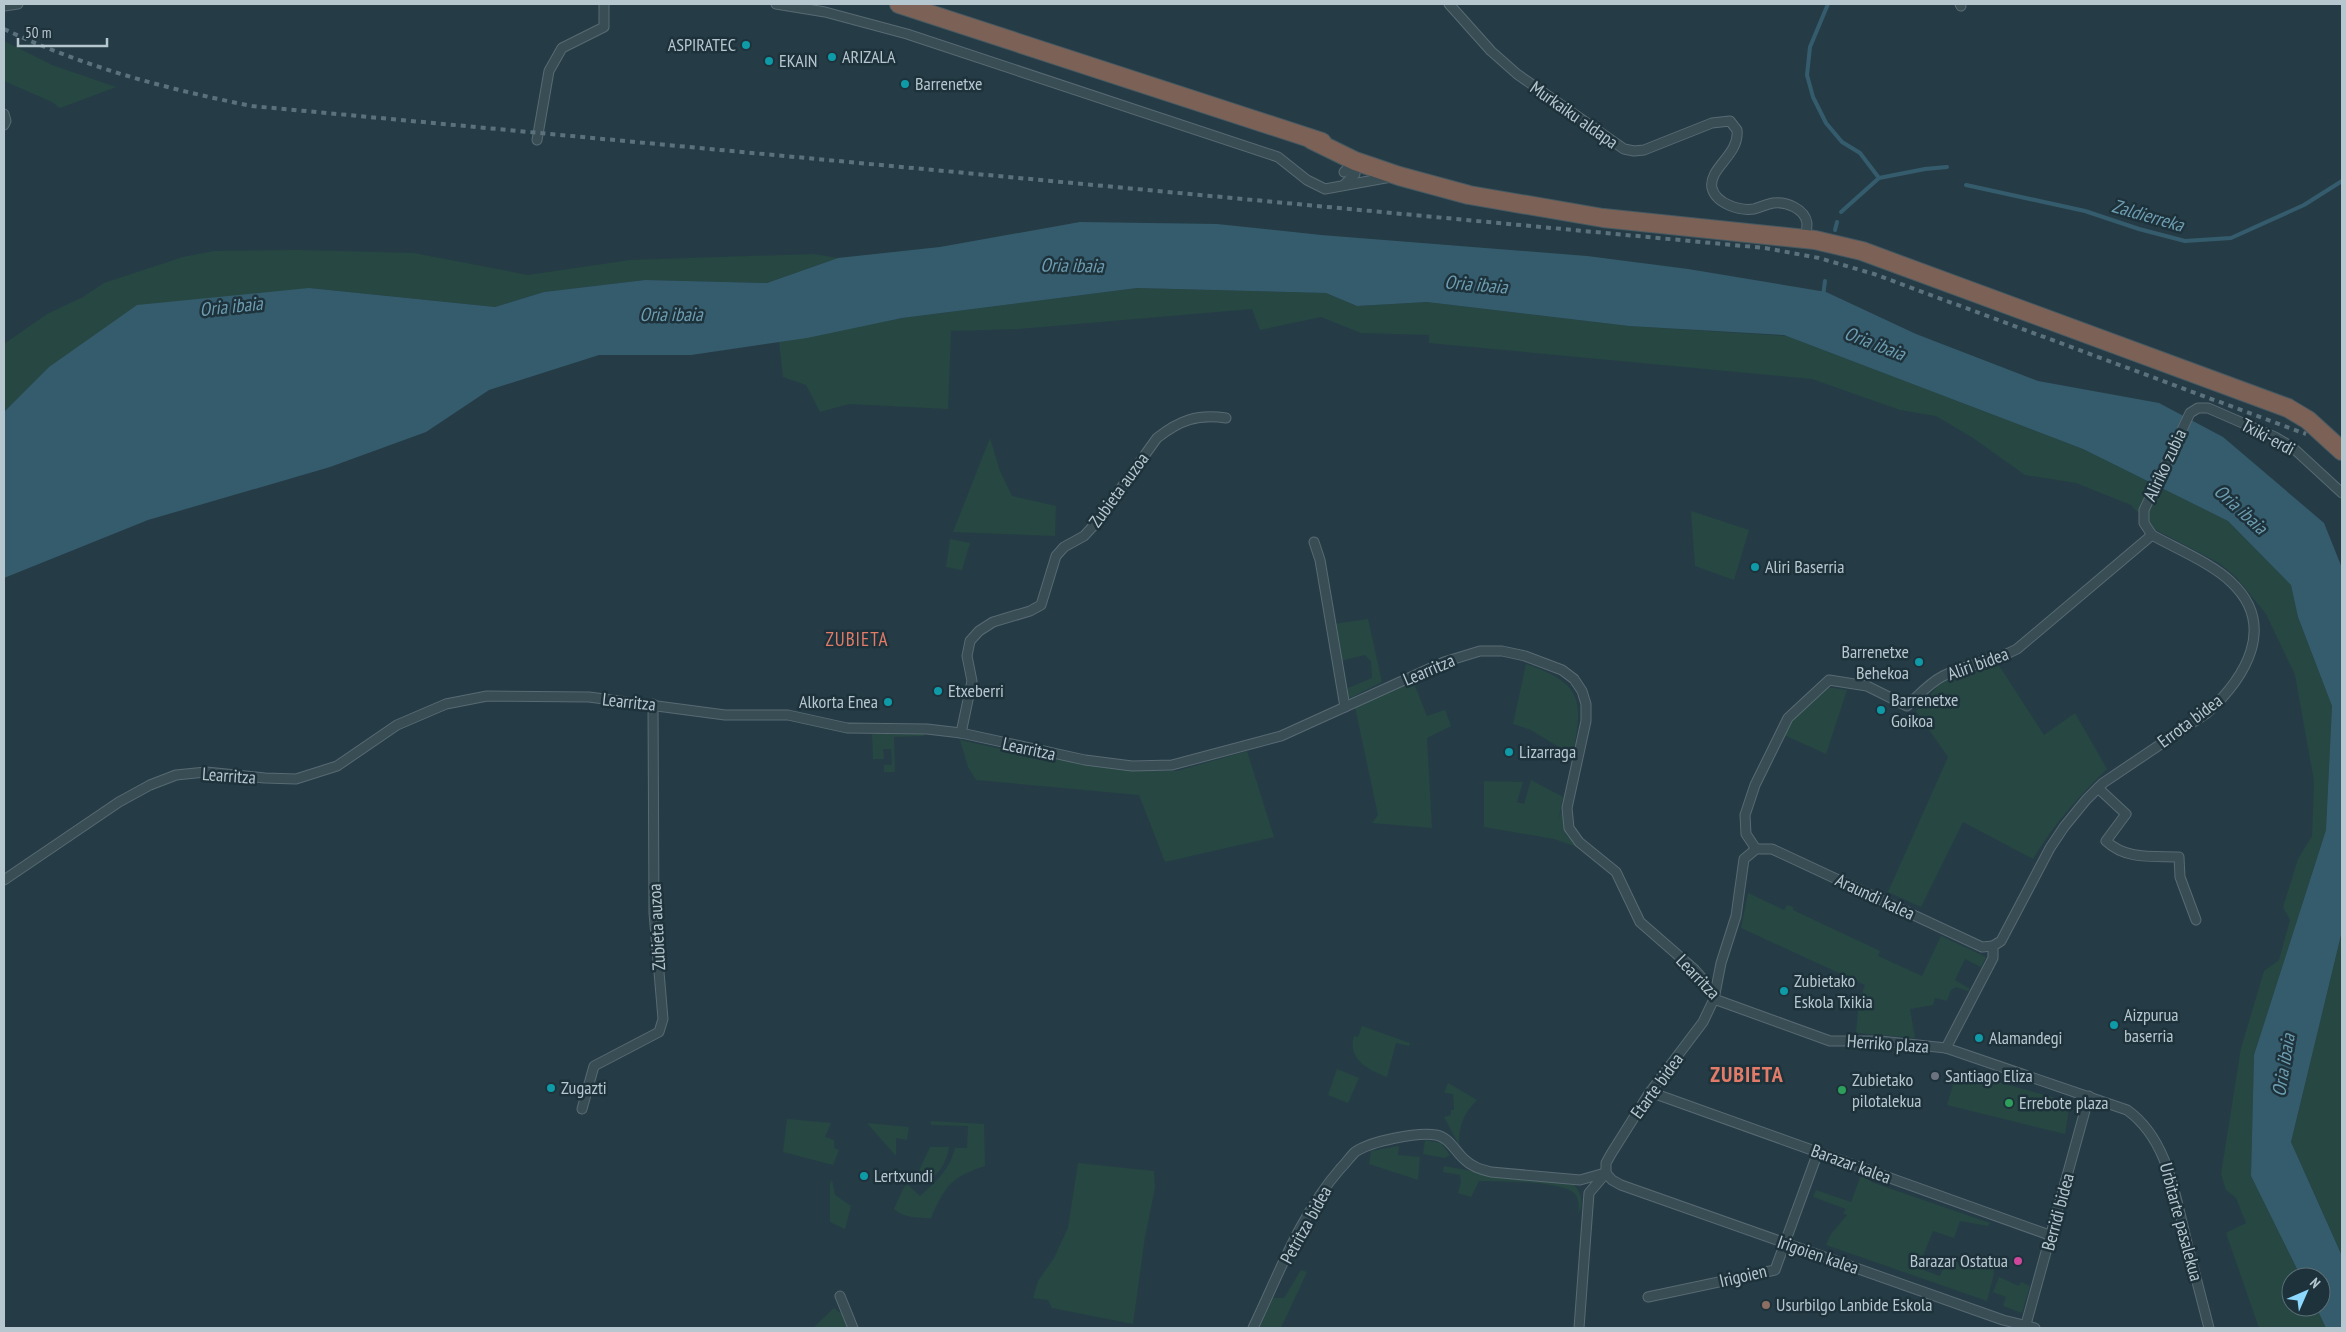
<svg xmlns="http://www.w3.org/2000/svg" width="2346" height="1332" font-family="'PT Sans Narrow',sans-serif">
	<style>
		.green { fill: #274742 }
		.water { fill: #355c6d }
		.lines { fill: none; stroke-linecap: round; stroke-linejoin: round }
		.stream { stroke: #355c6d; stroke-width: 4 }
		.street-casing { stroke: #586a73; stroke-width: 11 }
		.highway-casing { stroke: #475a63; stroke-width: 20 }
		.street { stroke: #394d55; stroke-width: 9 }
		.highway { stroke: #7c6256; stroke-width: 18 }
		.rail { stroke: #5b727d; stroke-width: 4; stroke-dasharray: 5 5; stroke-linecap: butt }
		.culture-dot { fill: #0f9aa8; stroke: #1e323b; stroke-width: 2 }
		.worship-dot { fill: #6b7280; stroke: #1e323b; stroke-width: 2 }
		.leisure-dot { fill: #2e9e5b; stroke: #1e323b; stroke-width: 2 }
		.hotel-dot { fill: #d1479c; stroke: #1e323b; stroke-width: 2 }
		.education-dot { fill: #8d6e63; stroke: #1e323b; stroke-width: 2 }
		.labels { text-anchor: middle; stroke-width: 5; stroke-linejoin: round; paint-order: stroke }
		.poi-label { font-size: 18px; fill: #b7c7cf; stroke: #1e323b; text-anchor: start }
		.street-label { font-size: 18px; fill: #b7c7cf; stroke: #1e323b }
		.water-label { font-size: 19px; font-style: italic; fill: #6d9db1; stroke: #1e323b }
		.neighbourhood-label { font-size: 19px; letter-spacing: 1px; fill: #e27b68; stroke: #1e323b }
		.district-label { font-size: 22px; font-weight: bold; letter-spacing: 1px; fill: #e27b68; stroke: #1e323b }
	</style>
	<rect width="100%" height="100%" fill="#253c46"/>
	<g class="green">
		<path d="M4 41 52 65 116 87 60 108 52 102 4 81Z"/>
		<path d="M298 250 414 253 528 275 630 260 813 254 838 258 767 283 645 280 544 292 495 307 309 288 49 367 4 412V344L47 314 83 297 104 283 183 257 214 251Z"/>
		<path d="M1137 288 1326 293 1357 306 1427 302 1629 326 1787 336 2083 449 2228 521 2291 585 2298 617 2332 706 2326 830 2254 1055 2251 1176 2301 1277H2291V1307H2316L2326 1328H2259L2226 1233 2246 1223 2236 1198 2226 1190 2221 1174 2241 1048 2264 971 2279 960 2290 920 2283 907 2298 859 2312 836 2314 781 2295 675 2266 614 2236 577 2219 563 2152 528 2131 505 2076 483 2025 475 1973 438 1936 416 1900 410 1812 379 1429 343V335L1361 333 1321 317 1260 330 1252 309 1018 329 951 331 948 409 849 404 820 412 806 385 783 377 779 342 902 318Z"/>
		<path d="M990 438 1000 471 1012 496 1056 506 1055 536 953 532Z"/>
		<path d="M1691 511 1749 530 1734 580 1695 566Z"/>
		<path d="M950 539 970 543 962 570 946 567Z"/>
		<path d="M1368 619 1382 682 1350 698 1347 694 1348 688 1372 678 1371 661 1365 655 1340 661 1334 624Z"/>
		<path d="M1526 664C1581 683 1584 698 1573 753L1570 754 1531 730 1513 724Z"/>
		<path d="M1998 664 2044 735 2075 713 2107 769C2079 796 2053 825 2033 859L1963 822 1921 907 1888 892 1948 757 1916 711 1943 680Z"/>
		<path d="M1413 681 1427 716 1445 710 1451 726 1427 738 1432 828 1372 823 1378 815 1355 707Z"/>
		<path d="M1826 687 1847 690 1826 754 1784 735 1793 714Z"/>
		<path d="M924 733V736L894 737 895 772H884V765H892L891 749H883L884 759H873L872 734Z"/>
		<path d="M960 740 1024 754 1113 769 1141 771H1177L1247 751 1274 837 1165 862 1139 795 976 780 968 767Z"/>
		<path d="M1531 780 1563 797 1558 822 1561 810 1566 834 1575 846 1554 839 1484 827V781L1523 782 1517 802 1524 804Z"/>
		<path d="M1748 893 1784 910 1787 905 1793 907V910L1880 951 1878 956 1922 976 1941 936 1986 957 1981 967 1965 959 1955 980 1970 989 1968 991 1956 987 1951 990 1947 1001 1935 998 1933 1005 1910 1009 1915 1038 1856 1033 1859 1000 1865 985 1741 928Z"/>
		<path d="M2342 931V1256L2291 1142Z"/>
		<path d="M1362 1026 1410 1043 1409 1046 1396 1043 1387 1077C1369 1070 1347 1060 1354 1036L1358 1037Z"/>
		<path d="M1337 1069 1359 1078 1348 1103 1328 1095Z"/>
		<path d="M1957 1071 2070 1102 2065 1134 1947 1105Z"/>
		<path d="M1448 1083 1477 1100C1463 1114 1459 1126 1459 1145L1444 1117 1451 1115V1110H1454L1453 1094 1444 1093Z"/>
		<path d="M787 1119 831 1123 825 1137 834 1140V1148L839 1150 833 1165 783 1152Z"/>
		<path d="M931 1121 984 1124 985 1166C951 1177 945 1186 931 1218 918 1218 904 1218 894 1209L903 1189 907 1184 920 1196C936 1182 950 1169 955 1148H967L968 1126 931 1125Z"/>
		<path d="M867 1123 909 1127 907 1140 896 1138V1156Z"/>
		<path d="M1425 1140 1441 1143 1450 1155 1445 1158 1423 1154Z"/>
		<path d="M1399 1146 1398 1155 1420 1157 1418 1180 1369 1164 1371 1151Z"/>
		<path d="M930 1147H949C947 1160 939 1178 925 1180L917 1175Z"/>
		<path d="M1078 1163 1154 1171 1155 1188 1145 1237 1133 1324 1052 1308 1048 1300 1033 1298 1038 1281 1054 1258 1068 1228Z"/>
		<path d="M1444 1166 1472 1171 1490 1177 1573 1184C1581 1191 1585 1204 1578 1213 1579 1206 1579 1200 1575 1194 1563 1180 1499 1182 1479 1181L1471 1197 1458 1193 1461 1182 1460 1175 1443 1172Z"/>
		<path d="M1861 1175 1874 1183 1990 1223 1988 1226 1960 1221 1954 1238 1933 1231 1918 1268 1940 1276 1947 1257 1960 1264 1967 1259 1993 1268 1994 1274 1987 1301 1826 1245 1831 1234 1847 1215 1843 1213 1846 1209 1813 1197 1816 1190 1851 1202Z"/>
		<path d="M832 1180 835 1195 851 1206 845 1229 830 1222V1184Z"/>
		<path d="M1301 1270 1307 1272 1281 1328H1259L1273 1298H1284Z"/>
		<path d="M1999 1277 2019 1286 2021 1282 2030 1286 2022 1313 2003 1306 2006 1297 1993 1292Z"/>
		<path d="M834 1308 844 1316 848 1328H813Z"/>
	</g>
	<path class="water" d="M1080 222 1217 224 1321 235 1587 256 1688 269 1826 292 1916 334 2038 381 2159 403 2223 437 2324 523 2342 568V931L2291 1142 2342 1256V1328H2326L2316 1307H2321V1277H2301L2251 1176 2254 1055 2326 830 2332 706 2298 617 2291 585 2228 521 2083 449 1784 335 1629 326 1427 302 1357 306 1326 293 1137 288 902 318 807 338 691 355H599L489 390 426 432 330 467 148 520 4 578V412L49 367 137 305 309 288 495 307 544 292 645 280 767 283 838 258 940 247Z"/>
	<g class="lines">
		<g class="stream">
			<path d="M1828 4 1810 47 1807 75 1813 97 1826 123 1842 142 1860 153 1879 178"/>
			<path d="M1966 185 2085 211 2139 229 2185 241 2231 238 2304 205 2342 181"/>
			<path d="M1841 212 1879 178 1925 169 1947 167"/>
			<path d="M1835 230 1837 222"/>
			<path d="M1823 296 1825 281"/>
		</g>
		<g class="street-casing">
			<g id="street">
				<path d="M776 4 825 12 907 34 1278 157 1307 180 1325 189 1391 177"/>
				<path d="M1449 4 1491 51 1517 74 1624 149 1634 151 1644 150 1712 123 1730 121 1737 130C1740 155 1708 168 1712 188 1716 204 1740 211 1754 209 1761 207 1767 204 1773 203 1786 201 1805 209 1807 223 1807 228 1806 234 1806 239"/>
				<path d="M1960 4 1961 6"/>
				<path d="M4 6 18 4"/>
				<path d="M4 114 6 121 4 125"/>
				<path d="M537 140 549 71 562 48 604 27V4"/>
				<path d="M1344 172 1355 161V174L1345 184"/>
				<path d="M1314 542 1320 560 1345 707"/>
				<path d="M961 733 972 681 967 656 970 641 979 631 993 622 1030 611 1041 605 1056 556 1064 547 1084 536 1096 523 1157 438C1180 420 1197 414 1226 418"/>
				<path d="M2098 788 2126 814 2106 841C2126 860 2153 856 2179 857L2180 877 2196 920"/>
				<path d="M1756 849 1746 834 1745 815 1755 785 1788 718 1829 680 1867 686 1907 706C1918 696 1929 683 1943 676 1967 664 1991 663 2017 649L2152 535"/>
				<path d="M4 880 119 802 150 785 176 775 206 772 265 778 296 779 337 766 397 725 446 704 487 696 589 697 725 715H788L847 728 927 729 961 733 1085 760 1132 766 1172 765 1281 736 1444 662 1480 651H1502L1525 656 1562 670 1574 679 1582 691 1586 704V721L1567 808 1569 828 1579 842 1616 872 1640 922 1695 970 1708 985 1714 999 1830 1041H1880L1946 1048 2127 1110C2167 1138 2175 1194 2186 1239 2194 1269 2201 1298 2209 1328"/>
				<path d="M1946 1048 1993 958V946L2001 941 2050 848 2064 827 2086 800 2103 783 2207 713C2245 678 2278 626 2231 582 2213 564 2175 548 2152 535L2144 523V510L2190 413 2198 408H2208L2275 437 2292 447 2342 493"/>
				<path d="M1650 1092 2052 1236"/>
				<path d="M582 1109 594 1066 659 1032 663 1019 654 913 653 704"/>
				<path d="M1606 1173 1612 1180 1621 1185 2003 1320 2035 1328"/>
				<path d="M840 1296 853 1328"/>
				<path d="M1648 1297 1775 1270 1818 1152"/>
				<path d="M1253 1328C1279 1274 1300 1215 1340 1169 1345 1164 1350 1157 1355 1152 1371 1141 1417 1132 1436 1135 1449 1137 1455 1151 1464 1159 1472 1167 1480 1169 1491 1172L1580 1180 1605 1173"/>
				<path d="M1579 1328 1589 1193 1606 1173V1163L1611 1154 1650 1092 1703 1022 1714 999 1721 963 1736 916 1744 859 1756 849H1772L1982 947 1993 946"/>
				<path d="M2025 1328 2089 1096"/>
			</g>
		</g>
		<g class="highway-casing">
			<g id="highway">
				<path d="M899 4 1322 142"/>
				<path d="M1312 140 1355 161 1399 176 1469 195 1603 218 1815 240 1862 251 2288 408 2308 420 2342 451"/>
			</g>
		</g>
		<use href="#street" class="street"/>
		<use href="#highway" class="highway"/>
		<path class="rail" d="M4 29C84 67 166 89 252 106L1765 248 1819 258 1874 274 2306 434"/>
	</g>
	<g class="culture-dot">
		<circle cx="746" cy="45" r="5"/>
		<circle cx="832" cy="57" r="5"/>
		<circle cx="769" cy="61" r="5"/>
		<circle cx="905" cy="84" r="5"/>
		<circle cx="1755" cy="567" r="5"/>
		<circle cx="1919" cy="662" r="5"/>
		<circle cx="938" cy="691" r="5"/>
		<circle cx="888" cy="702" r="5"/>
		<circle cx="1881" cy="710" r="5"/>
		<circle cx="1509" cy="752" r="5"/>
		<circle cx="1784" cy="991" r="5"/>
		<circle cx="2114" cy="1025" r="5"/>
		<circle cx="1979" cy="1038" r="5"/>
		<circle cx="551" cy="1088" r="5"/>
		<circle cx="864" cy="1176" r="5"/>
	</g>
	<circle class="worship-dot" cx="1935" cy="1076" r="5"/>
	<g class="leisure-dot">
		<circle cx="1842" cy="1090" r="5"/>
		<circle cx="2009" cy="1103" r="5"/>
	</g>
	<circle class="hotel-dot" cx="2018" cy="1261" r="5"/>
	<circle class="education-dot" cx="1766" cy="1305" r="5"/>
	<g class="labels">
		<g class="poi-label">
			<text x="736" y="51" text-anchor="end">ASPIRATEC</text>
			<text x="842" y="63">ARIZALA</text>
			<text x="779" y="67">EKAIN</text>
			<text x="915" y="90">Barrenetxe</text>
			<text x="1765" y="573">Aliri Baserria</text>
			<text x="1909" y="658" text-anchor="end">Barrenetxe<tspan x="1909" dy="21">Behekoa</tspan></text>
			<text x="948" y="697">Etxeberri</text>
			<text x="1891" y="706">Barrenetxe<tspan x="1891" dy="21">Goikoa</tspan></text>
			<text x="878" y="708" text-anchor="end">Alkorta Enea</text>
			<text x="1519" y="758">Lizarraga</text>
			<text x="1794" y="987">Zubietako<tspan x="1794" dy="21">Eskola Txikia</tspan></text>
			<text x="2124" y="1021">Aizpurua<tspan x="2124" dy="21">baserria</tspan></text>
			<text x="1989" y="1044">Alamandegi</text>
			<text x="1945" y="1082">Santiago Eliza</text>
			<text x="1852" y="1086">Zubietako<tspan x="1852" dy="21">pilotalekua</tspan></text>
			<text x="561" y="1094">Zugazti</text>
			<text x="2019" y="1109">Errebote plaza</text>
			<text x="874" y="1182">Lertxundi</text>
			<text x="2008" y="1267" text-anchor="end">Barazar Ostatua</text>
			<text x="1776" y="1311">Usurbilgo Lanbide Eskola</text>
		</g>
		<g class="street-label">
			<text transform="translate(1574 115) rotate(35)" y="6">Murkaiku aldapa</text>
			<text transform="translate(2268 437) rotate(28)" y="6">Txiki-erdi</text>
			<text transform="translate(2165 465) rotate(-65)" y="6">Aliriko zubia</text>
			<text transform="translate(1119 490) rotate(-54)" y="6">Zubieta auzoa</text>
			<text transform="translate(1978 664) rotate(-20)" y="6">Aliri bidea</text>
			<text transform="translate(1429 670) rotate(-23)" y="6">Learritza</text>
			<text transform="translate(629 702) rotate(6)" y="6">Learritza</text>
			<text transform="translate(2190 721) rotate(-37)" y="6">Errota bidea</text>
			<text transform="translate(1029 749) rotate(12)" y="6">Learritza</text>
			<text transform="translate(229 776) rotate(4)" y="6">Learritza</text>
			<text transform="translate(1875 897) rotate(25)" y="6">Araundi kalea</text>
			<text transform="translate(657 927) rotate(-93)" y="6">Zubieta auzoa</text>
			<text transform="translate(1698 977) rotate(46)" y="6">Learritza</text>
			<text transform="translate(1888 1044) rotate(4)" y="6">Herriko plaza</text>
			<text transform="translate(1657 1086) rotate(-54)" y="6">Etarte bidea</text>
			<text transform="translate(1851 1164) rotate(20)" y="6">Barazar kalea</text>
			<text transform="translate(2058 1212) rotate(-75)" y="6">Berridi bidea</text>
			<text transform="translate(2181 1222) rotate(75)" y="6">Urbitarte pasalekua</text>
			<text transform="translate(1306 1225) rotate(-61)" y="6">Petritza bidea</text>
			<text transform="translate(1818 1255) rotate(19)" y="6">Irigoien kalea</text>
			<text transform="translate(1743 1276) rotate(-13)" y="6">Irigoien</text>
		</g>
		<g class="water-label">
			<text transform="translate(2148 215) rotate(16)" y="7">Zaldierreka</text>
			<text transform="translate(1072 265) rotate(1)" y="7">Oria ibaia</text>
			<text transform="translate(1476 284) rotate(5)" y="7">Oria ibaia</text>
			<text transform="translate(231 306) rotate(-6)" y="7">Oria ibaia</text>
			<text x="671" y="321">Oria ibaia</text>
			<text transform="translate(1875 343) rotate(21)" y="7">Oria ibaia</text>
			<text transform="translate(2241 509) rotate(42)" y="7">Oria ibaia</text>
			<text transform="translate(2283 1065) rotate(-81)" y="7">Oria ibaia</text>
		</g>
		<g class="neighbourhood-label">
			<text x="857" y="646">ZUBIETA</text>
		</g>
		<g class="district-label">
			<text x="1747" y="1082">ZUBIETA</text>
		</g>
	</g>
	<rect width="2346" height="1332" fill="none" stroke="#b7c7cf" stroke-width="10"/>
	<g transform="translate(2306 1292) rotate(45)"><circle r="24" fill="#1e323b" stroke="#5b6e76"/>
	<path d="M0-4L9 19L0 12L-9 19Z" fill="#8cd8ff"/>
	<text y="-8" font-size="14" font-weight="bold" text-anchor="middle" fill="#b7c7cf">N</text>
	</g>
	<path d="M18 38v8h89v-8" fill="none" stroke="#b7c7cf" stroke-width="2.5"/>
	<text x="25" y="38" font-size="15" fill="#b7c7cf" stroke="#1e323b" stroke-width="4" paint-order="stroke">50 m</text>
</svg>
